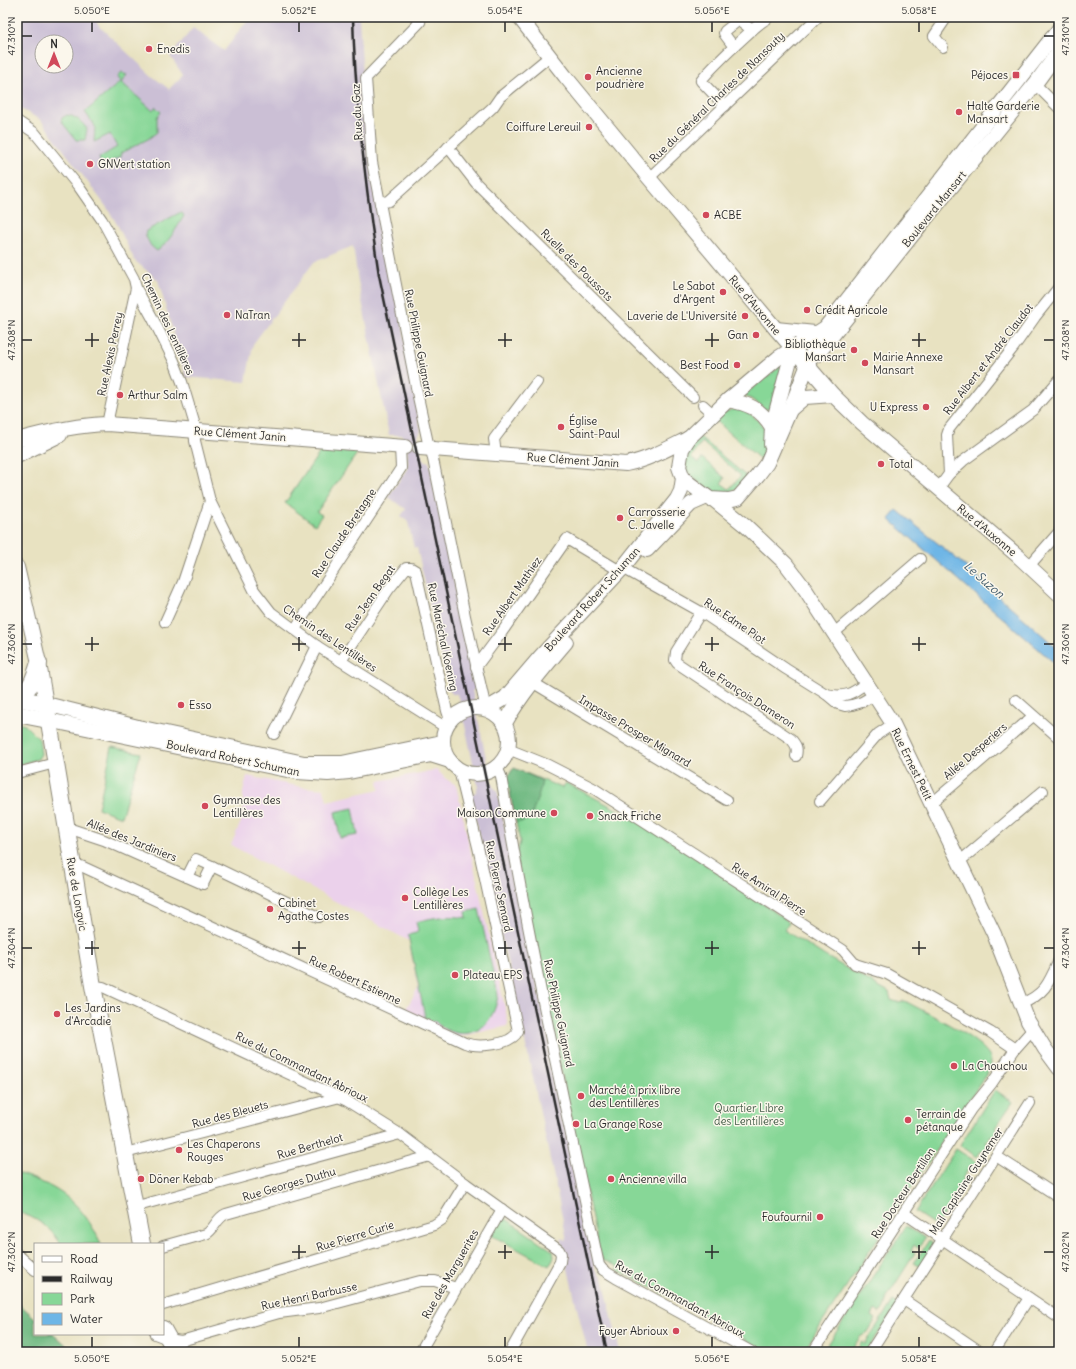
<svg xmlns="http://www.w3.org/2000/svg" width="1076" height="1369" font-family="Delius,sans-serif">
	<style>
		.built { fill: #ebd1eb }
		.industrial { fill: #cbbfd5; fill-rule: evenodd }
		.green { fill: #87d797; stroke: #598161; fill-rule: evenodd }
		.forest { fill: #6db880; stroke: #4c7256 }
		.water { fill: #6eb6e6; stroke: #4c7088 }
		.lines { fill: none; stroke-linecap: round; stroke-linejoin: round }
		.street-casing { stroke: #8a8676; stroke-width: 12 }
		.secondary-casing { stroke: #8a8676; stroke-width: 16 }
		.primary-casing { stroke: #8a8676; stroke-width: 18 }
		.street { stroke: #fff; stroke-width: 10 }
		.secondary { stroke: #fff; stroke-width: 14 }
		.primary { stroke: #fff; stroke-width: 16 }
		.rail { stroke: #2b2b2b; stroke-width: 2.5 }
		.ticks { fill: none; stroke: #2b2b2b; stroke-width: 1.5 }
		.poi-dot { fill: #d1495b; stroke: #fbf7ec; stroke-width: 1.5 }
		.labels { text-anchor: middle; stroke-width: 3; stroke-linejoin: round; paint-order: stroke }
		.poi-label { font-size: 11px; fill: #2b2b2b; stroke: #fbf7ec; text-anchor: start }
		.street-label { font-size: 11px; fill: #2b2b2b; stroke: #fbf7ec }
		.park-label { font-size: 11px; fill: #475f4b; stroke: #fbf7ec }
		.water-label { font-size: 12px; font-style: italic; fill: #425c6c; stroke: #fbf7ec }
		.neatline { fill: none; stroke: #2b2b2b; stroke-width: 1.5 }
		.ticks-label { font-size: 10px; text-anchor: middle; fill: #2b2b2b }
	</style>
	<rect width="100%" height="100%" fill="#fbf7ec"/>
	<filter id="ink" filterUnits="userSpaceOnUse"><feTurbulence type="fractalNoise" baseFrequency=".025" numOctaves="2"/><feDisplacementMap in="SourceGraphic" scale="8" xChannelSelector="R" yChannelSelector="G"/><feConvolveMatrix kernelMatrix="1 2 1 2 8 2 1 2 1" color-interpolation-filters="sRGB"/></filter>
	<filter id="wash" filterUnits="userSpaceOnUse"><feTurbulence type="fractalNoise" baseFrequency=".012" numOctaves="4" result="noise"/><feDisplacementMap in="SourceGraphic" scale="16" xChannelSelector="R" yChannelSelector="G"/><feGaussianBlur stdDeviation="0.9" result="paint"/><feColorMatrix in="noise" values="0 0 0 0 0 0 0 0 0 0 0 0 0 0 0 0 0 1.4 0 .05"/><feComposite in="paint" operator="in"/></filter>
	<g filter="url(#wash)">
		<rect width="100%" height="100%" fill="#e8e2c1"/>
		<path class="built" d="M437 770 446 779 456 785 508 1022 507 1026 459 1037 404 1012 418 988 409 941 231 845 241 822 243 813V792L247 776 302 787 324 789 327 801 380 789 378 781Z"/>
		<path class="industrial" d="M17 17H94L98 25 152 76 169 89 183 75 170 56 193 28 224 51 250 17H359L365 109 421 431 418 436 422 457 424 460 429 462 476 686 475 689 472 691 473 694 491 783 493 784V787L497 790 594 1254 595 1270H597L598 1274 603 1278 620 1352H588L576 1304 561 1238 567 1240 530 1064 471 799 472 794 476 792 478 786 459 698H458L457 694H452L449 689 417 548H414L408 522 401 516 406 509 388 497 407 469 408 461 407 457 408 456 405 438H403L402 435H389L358 281 353 246 314 262 253 344 246 382 186 377 158 280 135 261 118 226 108 209 41 120 17 107ZM42 42H66V66H42Z"/>
		<g class="green">
			<path d="M121 73 127 75 121 82 152 110 156 107 161 112 157 117V132L148 139 121 153 120 157 102 166 99 158 117 147 110 134 94 142 95 126 85 112 120 82 117 77Z"/>
			<path d="M67 115C76 116 82 122 87 129L85 140H76L61 121 62 118Z"/>
			<path d="M179 213H182L184 216C176 229 169 242 157 251L151 246 145 235 146 231Z"/>
			<path d="M783 364 770 409H764L759 404 746 396 745 395 746 393Z"/>
			<path d="M734 409C743 410 748 412 754 417 770 429 769 444 761 460L715 420 722 413Z"/>
			<path d="M700 437 747 477 734 491 728 494 714 495 692 477 686 471 685 458 694 444ZM702 442 741 476 729 489 721 483 725 478 702 458 698 463 691 457Z"/>
			<path d="M322 449 358 452 317 512 322 515 315 525 285 503Z"/>
			<path d="M17 723 25 725 39 739 41 754 38 759 17 765Z"/>
			<path d="M112 747 141 753 121 817 98 808Z"/>
			<path d="M514 768 562 788 566 783 624 813 682 848 789 922 784 930 825 956 889 992 891 1000 897 1002 905 1001C925 1012 978 1037 989 1055 991 1058 991 1063 991 1067L803 1352H767L696 1311 618 1270 617 1266 603 1260 599 1251 516 857 520 842 507 777Z"/>
			<path d="M353 808 358 835 340 838 335 812Z"/>
			<path d="M479 909 498 995C495 1017 482 1037 457 1033 448 1031 441 1028 435 1021L426 1022 408 935 416 933 418 930 416 922C433 917 449 915 467 918L466 912Z"/>
			<path d="M995 1090 1013 1102 995 1128 999 1131 994 1138 991 1135 986 1143 989 1145 984 1153 981 1151 977 1157 960 1145Z"/>
			<path d="M956 1149 978 1163 971 1173 967 1171 962 1179 965 1181 936 1226 915 1212Z"/>
			<path d="M17 1173C60 1187 82 1202 101 1244H61C51 1228 36 1217 17 1212Z"/>
			<path d="M505 1218 553 1251 554 1257 549 1266 491 1235 499 1219Z"/>
			<path d="M906 1226 925 1238 918 1248 914 1245 911 1251 915 1253 887 1297 884 1308 880 1313 875 1310 872 1316 876 1319 868 1332 860 1337 850 1352H823Z"/>
			<path d="M929 1240 935 1245 921 1267 914 1263Z"/>
			<path d="M893 1301 898 1304 866 1352H855L862 1342 865 1344Z"/>
		</g>
		<g class="forest">
			<path d="M514 768 542 781C540 794 534 805 531 819L516 823 507 777Z"/>
			<path d="M17 1302 35 1318V1334H54L74 1352H17Z"/>
		</g>
		<path class="water" d="M897 510 963 564 1059 650V667L889 519Z"/>
	</g>
	<g filter="url(#ink)">
		<g class="lines">
			<g class="street-casing">
				<g id="street">
					<path d="M734 47 725 35 724 33 725 31 739 20 752 30"/>
					<path d="M943 47 934 36 947 17"/>
					<path d="M1035 84 1059 108"/>
					<path d="M725 106 701 81C708 71 757 23 767 19"/>
					<path d="M17 121 35 133 79 187 102 220 134 279 136 288 152 317 174 361 182 382 194 422 195 441 210 501 254 590 271 612 317 646 445 727"/>
					<path d="M448 147 476 183 693 397"/>
					<path d="M649 178 818 17"/>
					<path d="M380 203 372 162 366 78 420 22 416 17"/>
					<path d="M703 405 713 414"/>
					<path d="M107 424 136 288"/>
					<path d="M496 454 494 439 537 382"/>
					<path d="M949 474 947 435 949 429 1013 348 1035 317 1059 287"/>
					<path d="M938 489 949 474 963 461 1033 410 1059 380"/>
					<path d="M1029 566 1059 532"/>
					<path d="M628 571 701 612 786 669 826 694 838 704 845 706 852 705 862 702 874 695"/>
					<path d="M701 612 676 652 675 660 677 663 791 739C796 745 798 748 796 756"/>
					<path d="M165 622 183 582 210 501"/>
					<path d="M295 629 401 468 400 447"/>
					<path d="M833 634 920 559"/>
					<path d="M341 661 389 589 406 568H411L416 571 447 711 450 720"/>
					<path d="M476 667 502 632 567 539 620 571"/>
					<path d="M532 682 727 800"/>
					<path d="M826 694C845 698 852 694 866 683"/>
					<path d="M1016 700 1059 738"/>
					<path d="M486 709 465 616 432 454 428 443 417 392 380 203 389 201 493 107 500 97 550 56"/>
					<path d="M274 734 317 646"/>
					<path d="M508 749 548 765 593 788 843 950 855 964 887 974 990 1032 1015 1049"/>
					<path d="M497 767 501 776C528 940 564 1102 599 1265L603 1270 616 1278 752 1352"/>
					<path d="M17 773 55 763"/>
					<path d="M820 801 878 734 893 724"/>
					<path d="M930 803 938 798 1033 716"/>
					<path d="M66 831 74 830 104 840 187 877"/>
					<path d="M196 859 212 866 203 884 187 877Z"/>
					<path d="M959 862 1043 791"/>
					<path d="M72 866H81L465 1043C478 1048 512 1045 518 1031L478 847 459 770"/>
					<path d="M212 866 318 917"/>
					<path d="M93 986 103 987 347 1101 400 1134 465 1183 559 1250 561 1254 560 1262 510 1352"/>
					<path d="M1021 1004C1045 994 1049 983 1059 960"/>
					<path d="M125 1153 340 1097"/>
					<path d="M996 1156 1059 1197"/>
					<path d="M134 1207 400 1134"/>
					<path d="M904 1213 1059 1318"/>
					<path d="M163 1246 206 1234C215 1229 216 1218 226 1214L430 1156"/>
					<path d="M17 1254 35 1270"/>
					<path d="M904 1300 981 1352"/>
					<path d="M163 1305 434 1225 443 1219 465 1183"/>
					<path d="M155 1334 168 1339 181 1341 279 1313 319 1308 420 1281H435L456 1288"/>
					<path d="M420 1352 502 1209"/>
					<path d="M813 1352 971 1109 992 1083 1015 1049 1032 1030"/>
					<path d="M870 1352 1030 1103"/>
					<path d="M994 1352 1029 1298"/>
				</g>
			</g>
			<g class="secondary-casing">
				<g id="secondary">
					<path d="M519 17 565 76 649 178 776 329 833 395 862 423 1018 556 1059 594"/>
					<path d="M825 328 778 358 728 400 689 438 682 449 679 467 683 478 690 484 710 499 728 500 738 498 758 475 767 463 790 410 814 349 825 328 1059 29"/>
					<path d="M776 329 815 333"/>
					<path d="M817 355 910 238 1035 84 1059 51"/>
					<path d="M728 400C749 404 760 408 772 427"/>
					<path d="M791 409 805 397 833 395"/>
					<path d="M17 440C46 432 77 425 107 424L405 447"/>
					<path d="M771 445 772 427 793 349"/>
					<path d="M420 448 626 464C648 460 669 448 689 438"/>
					<path d="M17 456 60 435"/>
					<path d="M714 500 746 526 786 564 805 589 893 724 994 934 1028 1021 1045 1049 1059 1068"/>
					<path d="M647 550 691 504 707 497"/>
					<path d="M17 567 39 663 46 704 138 727 304 763H342L442 742"/>
					<circle cx="476" cy="741" r="33"/>
					<path d="M486 709 505 698 540 657 620 571 677 499 681 491 683 478"/>
					<path d="M48 720 297 772 328 774 349 772 431 755 450 761"/>
					<path d="M505 723C522 693 544 668 566 642"/>
				</g>
			</g>
			<g class="primary-casing">
				<g id="primary">
					<path d="M17 696C32 690 34 677 39 663"/>
					<path d="M17 698 46 704 93 986 142 1244"/>
					<path d="M17 714 48 720"/>
					<path d="M163 1329 176 1352"/>
				</g>
			</g>
			<use href="#street" class="street"/>
			<use href="#secondary" class="secondary"/>
			<use href="#primary" class="primary"/>
			<path class="rail" d="M353 17C355 104 366 190 379 275L607 1352"/>
		</g>
	</g>
	<path class="ticks" d="M92 22V32M299 22V32M505 22V32M712 22V32M919 22V32M22 36H32M1044 36H1054M92 333V347M299 333V347M505 333V347M712 333V347M919 333V347M22 340H32M85 340H99M292 340H306M498 340H512M705 340H719M912 340H926M1044 340H1054M92 637V651M299 637V651M505 637V651M712 637V651M919 637V651M22 644H32M85 644H99M292 644H306M498 644H512M705 644H719M912 644H926M1044 644H1054M92 941V955M299 941V955M505 941V955M712 941V955M919 941V955M22 948H32M85 948H99M292 948H306M498 948H512M705 948H719M912 948H926M1044 948H1054M299 1245V1259M505 1245V1259M712 1245V1259M919 1245V1259M22 1252H32M292 1252H306M498 1252H512M705 1252H719M912 1252H926M1044 1252H1054M92 1337V1347M299 1337V1347M505 1337V1347M712 1337V1347M919 1337V1347"/>
	<g class="poi-dot">
		<circle cx="149" cy="49" r="4"/>
		<rect x="1012" y="71" width="8" height="8" rx="2"/>
		<circle cx="588" cy="77" r="4"/>
		<circle cx="959" cy="112" r="4"/>
		<circle cx="589" cy="127" r="4"/>
		<circle cx="90" cy="164" r="4"/>
		<circle cx="706" cy="215" r="4"/>
		<circle cx="723" cy="292" r="4"/>
		<circle cx="807" cy="310" r="4"/>
		<circle cx="227" cy="315" r="4"/>
		<circle cx="745" cy="316" r="4"/>
		<circle cx="756" cy="335" r="4"/>
		<circle cx="854" cy="350" r="4"/>
		<circle cx="865" cy="363" r="4"/>
		<circle cx="737" cy="365" r="4"/>
		<circle cx="120" cy="395" r="4"/>
		<circle cx="926" cy="407" r="4"/>
		<circle cx="561" cy="427" r="4"/>
		<circle cx="881" cy="464" r="4"/>
		<circle cx="620" cy="518" r="4"/>
		<circle cx="181" cy="705" r="4"/>
		<circle cx="205" cy="806" r="4"/>
		<circle cx="554" cy="813" r="4"/>
		<circle cx="590" cy="816" r="4"/>
		<circle cx="405" cy="898" r="4"/>
		<circle cx="270" cy="909" r="4"/>
		<circle cx="455" cy="975" r="4"/>
		<circle cx="57" cy="1014" r="4"/>
		<circle cx="954" cy="1066" r="4"/>
		<circle cx="581" cy="1096" r="4"/>
		<circle cx="908" cy="1120" r="4"/>
		<circle cx="576" cy="1124" r="4"/>
		<circle cx="179" cy="1150" r="4"/>
		<circle cx="141" cy="1179" r="4"/>
		<circle cx="611" cy="1179" r="4"/>
		<circle cx="820" cy="1217" r="4"/>
		<circle cx="676" cy="1331" r="4"/>
	</g>
	<g class="labels">
		<g class="poi-label">
			<text x="157" y="53">Enedis</text>
			<text x="596" y="75">Ancienne<tspan x="596" dy="13">poudrière</tspan></text>
			<text x="1008" y="79" text-anchor="end">Péjoces</text>
			<text x="967" y="110">Halte Garderie<tspan x="967" dy="13">Mansart</tspan></text>
			<text x="581" y="131" text-anchor="end">Coiffure Lereuil</text>
			<text x="98" y="168">GNVert station</text>
			<text x="714" y="219">ACBE</text>
			<text x="715" y="290" text-anchor="end">Le Sabot<tspan x="715" dy="13">d'Argent</tspan></text>
			<text x="815" y="314">Crédit Agricole</text>
			<text x="235" y="319">NaTran</text>
			<text x="737" y="320" text-anchor="end">Laverie de L'Université</text>
			<text x="748" y="339" text-anchor="end">Gan</text>
			<text x="846" y="348" text-anchor="end">Bibliothèque<tspan x="846" dy="13">Mansart</tspan></text>
			<text x="873" y="361">Mairie Annexe<tspan x="873" dy="13">Mansart</tspan></text>
			<text x="729" y="369" text-anchor="end">Best Food</text>
			<text x="128" y="399">Arthur Salm</text>
			<text x="918" y="411" text-anchor="end">U Express</text>
			<text x="569" y="425">Église<tspan x="569" dy="13">Saint-Paul</tspan></text>
			<text x="889" y="468">Total</text>
			<text x="628" y="516">Carrosserie<tspan x="628" dy="13">C. Javelle</tspan></text>
			<text x="189" y="709">Esso</text>
			<text x="213" y="804">Gymnase des<tspan x="213" dy="13">Lentillères</tspan></text>
			<text x="546" y="817" text-anchor="end">Maison Commune</text>
			<text x="598" y="820">Snack Friche</text>
			<text x="413" y="896">Collège Les<tspan x="413" dy="13">Lentillères</tspan></text>
			<text x="278" y="907">Cabinet<tspan x="278" dy="13">Agathe Costes</tspan></text>
			<text x="463" y="979">Plateau EPS</text>
			<text x="65" y="1012">Les Jardins<tspan x="65" dy="13">d'Arcadie</tspan></text>
			<text x="962" y="1070">La Chouchou</text>
			<text x="589" y="1094">Marché à prix libre<tspan x="589" dy="13">des Lentillères</tspan></text>
			<text x="916" y="1118">Terrain de<tspan x="916" dy="13">pétanque</tspan></text>
			<text x="584" y="1128">La Grange Rose</text>
			<text x="187" y="1148">Les Chaperons<tspan x="187" dy="13">Rouges</tspan></text>
			<text x="149" y="1183">Döner Kebab</text>
			<text x="619" y="1183">Ancienne villa</text>
			<text x="812" y="1221" text-anchor="end">Foufournil</text>
			<text x="668" y="1335" text-anchor="end">Foyer Abrioux</text>
		</g>
		<g class="street-label">
			<text transform="translate(717 97) rotate(-44)" y="4">Rue du Général Charles de Nansouty</text>
			<text transform="translate(357 112) rotate(-93)" y="4">Rue du Gaz</text>
			<text transform="translate(934 209) rotate(-51)" y="4">Boulevard Mansart</text>
			<text transform="translate(577 265) rotate(45)" y="4">Ruelle des Poussots</text>
			<text transform="translate(755 305) rotate(50)" y="4">Rue d'Auxonne</text>
			<text transform="translate(168 324) rotate(65)" y="4">Chemin des Lentillères</text>
			<text transform="translate(419 343) rotate(79)" y="4">Rue Philippe Guignard</text>
			<text transform="translate(110 354) rotate(-78)" y="4">Rue Alexis Perrey</text>
			<text transform="translate(988 359) rotate(-52)" y="4">Rue Albert et André Claudot</text>
			<text transform="translate(240 434) rotate(4)" y="4">Rue Clément Janin</text>
			<text transform="translate(573 460) rotate(4)" y="4">Rue Clément Janin</text>
			<text transform="translate(987 530) rotate(40)" y="4">Rue d'Auxonne</text>
			<text transform="translate(344 533) rotate(-56)" y="4">Rue Claude Bretagne</text>
			<text transform="translate(512 596) rotate(-55)" y="4">Rue Albert Mathiez</text>
			<text transform="translate(370 598) rotate(-55)" y="4">Rue Jean Begat</text>
			<text transform="translate(592 599) rotate(-48)" y="4">Boulevard Robert Schuman</text>
			<text transform="translate(735 621) rotate(34)" y="4">Rue Edme Piot</text>
			<text transform="translate(443 637) rotate(78)" y="4">Rue Maréchal Koening</text>
			<text transform="translate(330 638) rotate(34)" y="4">Chemin des Lentillères</text>
			<text transform="translate(747 695) rotate(33)" y="4">Rue François Dameron</text>
			<text transform="translate(635 731) rotate(31)" y="4">Impasse Prosper Mignard</text>
			<text transform="translate(975 751) rotate(-41)" y="4">Allée Desperiers</text>
			<text transform="translate(233 758) rotate(12)" y="4">Boulevard Robert Schuman</text>
			<text transform="translate(912 764) rotate(64)" y="4">Rue Ernest Petit</text>
			<text transform="translate(132 840) rotate(22)" y="4">Allée des Jardiniers</text>
			<text transform="translate(499 886) rotate(78)" y="4">Rue Pierre Semard</text>
			<text transform="translate(769 889) rotate(33)" y="4">Rue Amiral Pierre</text>
			<text transform="translate(77 894) rotate(80)" y="4">Rue de Longvic</text>
			<text transform="translate(355 980) rotate(25)" y="4">Rue Robert Estienne</text>
			<text transform="translate(559 1013) rotate(78)" y="4">Rue Philippe Guignard</text>
			<text transform="translate(302 1067) rotate(26)" y="4">Rue du Commandant Abrioux</text>
			<text transform="translate(230 1114) rotate(-15)" y="4">Rue des Bleuets</text>
			<text transform="translate(310 1146) rotate(-16)" y="4">Rue Berthelot</text>
			<text transform="translate(966 1181) rotate(-57)" y="4">Mail Capitaine Guynemer</text>
			<text transform="translate(289 1184) rotate(-16)" y="4">Rue Georges Duthu</text>
			<text transform="translate(903 1193) rotate(-57)" y="4">Rue Docteur Bertillon</text>
			<text transform="translate(355 1236) rotate(-17)" y="4">Rue Pierre Curie</text>
			<text transform="translate(450 1274) rotate(-60)" y="4">Rue des Marguerites</text>
			<text transform="translate(309 1296) rotate(-12)" y="4">Rue Henri Barbusse</text>
			<text transform="translate(680 1299) rotate(29)" y="4">Rue du Commandant Abrioux</text>
		</g>
		<g class="park-label">
			<text x="749" y="1112">Quartier Libre<tspan x="749" dy="13">des Lentillères</tspan></text>
		</g>
		<g class="water-label">
			<text transform="translate(984 580) rotate(41)" y="4">Le Suzon</text>
		</g>
	</g>
	<rect width="1076" height="1369" fill="none" stroke="#fbf7ec" stroke-width="44"/>
	<rect x="34" y="1243" width="130" height="92" fill="#fbf7ec" stroke="#a8a59f"/>
	<rect x="42" y="1256" width="20" height="6" fill="#ffffff" stroke="#a8a59f"/>
	<text x="70" y="1263" font-size="12" fill="#2b2b2b">Road</text>
	<rect x="42" y="1276" width="20" height="6" fill="#2b2b2b" stroke="#a8a59f"/>
	<text x="70" y="1283" font-size="12" fill="#2b2b2b">Railway</text>
	<rect x="42" y="1293" width="20" height="12" fill="#87d797" stroke="#a8a59f"/>
	<text x="70" y="1303" font-size="12" fill="#2b2b2b">Park</text>
	<rect x="42" y="1313" width="20" height="12" fill="#6eb6e6" stroke="#a8a59f"/>
	<text x="70" y="1323" font-size="12" fill="#2b2b2b">Water</text>
	<g transform="translate(54 54)"><circle r="19" fill="#fbf7ec" stroke="#a8a59f"/>
	<path d="M0-3L7 15L0 10L-7 15Z" fill="#d1495b"/>
	<text y="-6" font-size="11" font-weight="bold" text-anchor="middle" fill="#2b2b2b">N</text>
	</g>
	<rect x="22" y="22" width="1032" height="1325" class="neatline"/>
	<g class="ticks-label">
		<text x="92" y="14">5.050°E</text>
		<text x="299" y="14">5.052°E</text>
		<text x="505" y="14">5.054°E</text>
		<text x="712" y="14">5.056°E</text>
		<text x="919" y="14">5.058°E</text>
		<text transform="translate(11 36) rotate(-90)" y="4">47.310°N</text>
		<text transform="translate(1065 36) rotate(-90)" y="4">47.310°N</text>
		<text transform="translate(11 340) rotate(-90)" y="4">47.308°N</text>
		<text transform="translate(1065 340) rotate(-90)" y="4">47.308°N</text>
		<text transform="translate(11 644) rotate(-90)" y="4">47.306°N</text>
		<text transform="translate(1065 644) rotate(-90)" y="4">47.306°N</text>
		<text transform="translate(11 948) rotate(-90)" y="4">47.304°N</text>
		<text transform="translate(1065 948) rotate(-90)" y="4">47.304°N</text>
		<text transform="translate(11 1252) rotate(-90)" y="4">47.302°N</text>
		<text transform="translate(1065 1252) rotate(-90)" y="4">47.302°N</text>
		<text x="92" y="1362">5.050°E</text>
		<text x="299" y="1362">5.052°E</text>
		<text x="505" y="1362">5.054°E</text>
		<text x="712" y="1362">5.056°E</text>
		<text x="919" y="1362">5.058°E</text>
	</g>
</svg>
